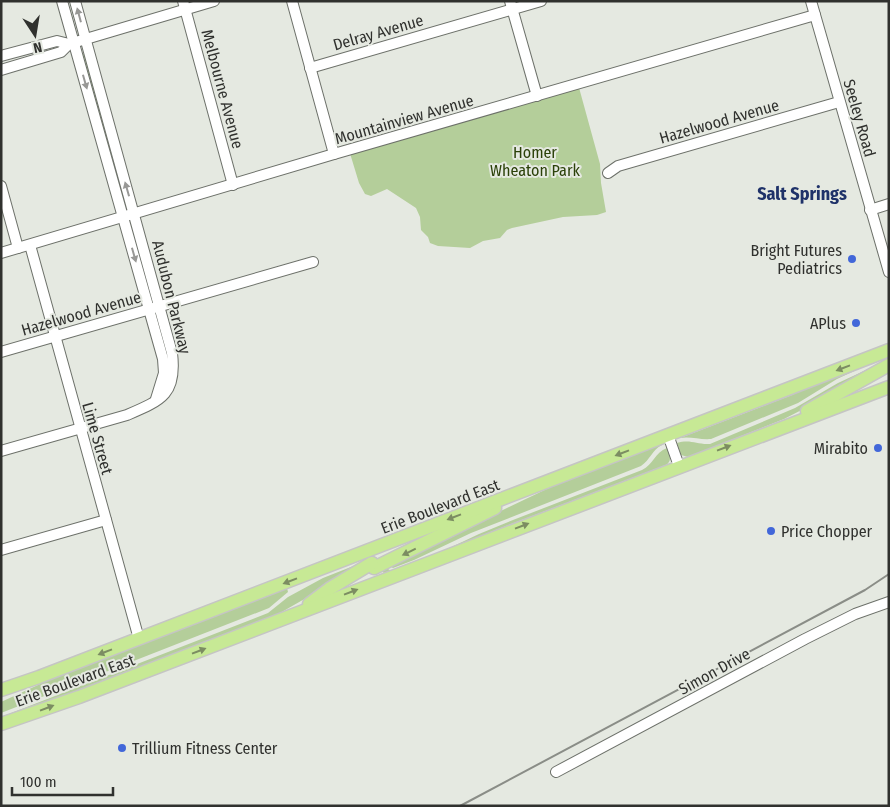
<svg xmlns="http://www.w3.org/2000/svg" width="890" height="807" font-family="'Fira Sans Condensed',sans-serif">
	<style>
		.green { fill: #b4ce9a }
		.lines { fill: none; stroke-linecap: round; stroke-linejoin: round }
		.minor-casing { stroke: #6d716a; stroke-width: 12 }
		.major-casing { stroke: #c5c5c4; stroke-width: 15 }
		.minor { stroke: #fff; stroke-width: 10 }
		.major { stroke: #c7e995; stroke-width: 12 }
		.rail { stroke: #8a8d87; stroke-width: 2 }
		.oneway { fill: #989896 }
		.oneway2 { fill: #7c8d62 }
		.poi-dot { fill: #4267d9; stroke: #e5e9e1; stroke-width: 2 }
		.labels { text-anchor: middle; stroke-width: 4; stroke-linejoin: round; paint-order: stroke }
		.street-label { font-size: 16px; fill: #30312e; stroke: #e5e9e1 }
		.park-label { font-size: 16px; fill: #2b4109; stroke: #e5e9e1 }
		.poi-label { font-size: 16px; fill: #30312e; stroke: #e5e9e1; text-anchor: end }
		.neighbourhood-label { font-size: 18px; font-weight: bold; fill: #1f3269; stroke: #e5e9e1 }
	</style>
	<rect width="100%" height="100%" fill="#e5e9e1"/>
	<g class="green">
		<path d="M83 54H85L128 206 125 207Z"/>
		<path d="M578 84 600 164 601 183 606 212 597 215 563 217 512 228 507 230 500 238 483 241 470 248 438 246 430 243 428 237 421 230 420 217 416 208 387 189 371 196 365 194 359 183 349 150Z"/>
		<path d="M880 359 837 379 798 403 711 439C700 440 690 436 680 438L792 395 818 381Z"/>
		<path d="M881 363 821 400 784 419 688 457 681 455 677 443C691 439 697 445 710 444L795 408 838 383Z"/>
		<path d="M659 445H662C652 450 650 460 641 466L471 533 414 560 393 568 388 565 553 486Z"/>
		<path d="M667 448C669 455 673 460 666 465L488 533 442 554 385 575 381 569 385 567 391 571 424 560 479 534 513 520 642 470C653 465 655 452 667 448Z"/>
		<path d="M361 563 362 566 280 613 1 721V717L268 613 288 597 323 578Z"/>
		<path d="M287 588 288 592 269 608 1 713V702L51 679Z"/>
	</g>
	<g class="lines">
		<g class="minor-casing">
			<g id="minor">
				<path d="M62 1 163 359 164 373 156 399"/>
				<path d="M183 1 233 185"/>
				<path d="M292 1 334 154"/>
				<path d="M510 1 537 96"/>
				<path d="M811 1 889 272"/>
				<path d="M1 56 57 41 69 44 214 1"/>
				<path d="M310 68 541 1"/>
				<path d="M1 70 61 52 69 44"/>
				<path d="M608 173 618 166 839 102"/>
				<path d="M1 186 18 248"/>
				<path d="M870 210 889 204"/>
				<path d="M30 245 139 639"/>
				<path d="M1 253 334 154 815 15"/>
				<path d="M1 352 313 262"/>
				<path d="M668 435 679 466"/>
				<path d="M1 451 127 415C162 400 177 394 172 353L75 1"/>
				<path d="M1 550 106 520"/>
				<path d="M556 772 805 639 855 614 889 602"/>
			</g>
		</g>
		<g class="major-casing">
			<g id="major">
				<path d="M807 411 889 365"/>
				<path d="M374 568 495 508"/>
				<path d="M309 604 329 589 372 563"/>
				<path d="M1 690 39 677 889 350"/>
				<path d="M1 724 79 697 889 387"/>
			</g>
		</g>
		<use href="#minor" class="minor"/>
		<use href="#major" class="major"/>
		<path class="rail" d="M460 806 865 590 889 574"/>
	</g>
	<defs><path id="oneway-solid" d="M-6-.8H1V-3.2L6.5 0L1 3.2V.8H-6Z" transform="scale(1.25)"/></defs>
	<g class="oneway">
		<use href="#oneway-solid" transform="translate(79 15) rotate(-105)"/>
		<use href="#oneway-solid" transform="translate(85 82) rotate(74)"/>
		<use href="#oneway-solid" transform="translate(127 189) rotate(-106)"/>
		<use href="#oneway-solid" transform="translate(134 255) rotate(74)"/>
	</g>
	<g class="oneway2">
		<use href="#oneway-solid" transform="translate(843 368) rotate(159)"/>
		<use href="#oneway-solid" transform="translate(724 448) rotate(-21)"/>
		<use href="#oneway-solid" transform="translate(622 453) rotate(159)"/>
		<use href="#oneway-solid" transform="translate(454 517) rotate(159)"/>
		<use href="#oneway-solid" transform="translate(522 526) rotate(-21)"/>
		<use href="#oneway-solid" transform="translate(409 552) rotate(154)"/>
		<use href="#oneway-solid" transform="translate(290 581) rotate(159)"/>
		<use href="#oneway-solid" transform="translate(351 592) rotate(-21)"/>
		<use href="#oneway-solid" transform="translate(199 651) rotate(-21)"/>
		<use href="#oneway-solid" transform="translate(105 652) rotate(159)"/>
		<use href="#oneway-solid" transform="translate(47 708) rotate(-21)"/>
	</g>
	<g class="poi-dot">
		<circle cx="852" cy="259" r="5"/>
		<circle cx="856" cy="323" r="5"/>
		<circle cx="878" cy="448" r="5"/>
		<circle cx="771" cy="531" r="5"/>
		<circle cx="122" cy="748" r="5"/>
	</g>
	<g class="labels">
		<g class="street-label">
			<text transform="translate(378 32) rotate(-16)" y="6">Delray Avenue</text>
			<text transform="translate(223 89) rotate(75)" y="6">Melbourne Avenue</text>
			<text transform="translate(860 118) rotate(74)" y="6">Seeley Road</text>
			<text transform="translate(404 119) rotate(-16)" y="6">Mountainview Avenue</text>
			<text transform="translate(719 121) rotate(-16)" y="6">Hazelwood Avenue</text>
			<text transform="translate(172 297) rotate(76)" y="6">Audubon Parkway</text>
			<text transform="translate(81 313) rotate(-16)" y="6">Hazelwood Avenue</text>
			<text transform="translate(98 438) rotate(74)" y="6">Lime Street</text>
			<text transform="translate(440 506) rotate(-21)" y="6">Erie Boulevard East</text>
			<text transform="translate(714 671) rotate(-29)" y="6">Simon Drive</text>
			<text transform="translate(75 680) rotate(-20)" y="6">Erie Boulevard East</text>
		</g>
		<g class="park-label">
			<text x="535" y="158">Homer<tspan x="535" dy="18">Wheaton Park</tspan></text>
		</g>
		<g class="poi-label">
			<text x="842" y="256">Bright Futures<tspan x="842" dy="18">Pediatrics</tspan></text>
			<text x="846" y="329">APlus</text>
			<text x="868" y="454">Mirabito</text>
			<text x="781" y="537" text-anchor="start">Price Chopper</text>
			<text x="132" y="754" text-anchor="start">Trillium Fitness Center</text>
		</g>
		<g class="neighbourhood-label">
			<text x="802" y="200">Salt Springs</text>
		</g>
	</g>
	<rect width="890" height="807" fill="none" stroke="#30312e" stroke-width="5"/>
	<g transform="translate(35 35) rotate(168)" stroke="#e5e9e1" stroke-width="4" paint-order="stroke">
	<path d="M0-4L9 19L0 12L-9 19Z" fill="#30312e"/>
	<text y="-8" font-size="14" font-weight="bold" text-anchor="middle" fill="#30312e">N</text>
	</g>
	<path d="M12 787v8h101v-8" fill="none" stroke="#30312e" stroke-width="2.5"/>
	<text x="20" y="787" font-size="15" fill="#30312e" stroke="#e5e9e1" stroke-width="4" paint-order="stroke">100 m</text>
</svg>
